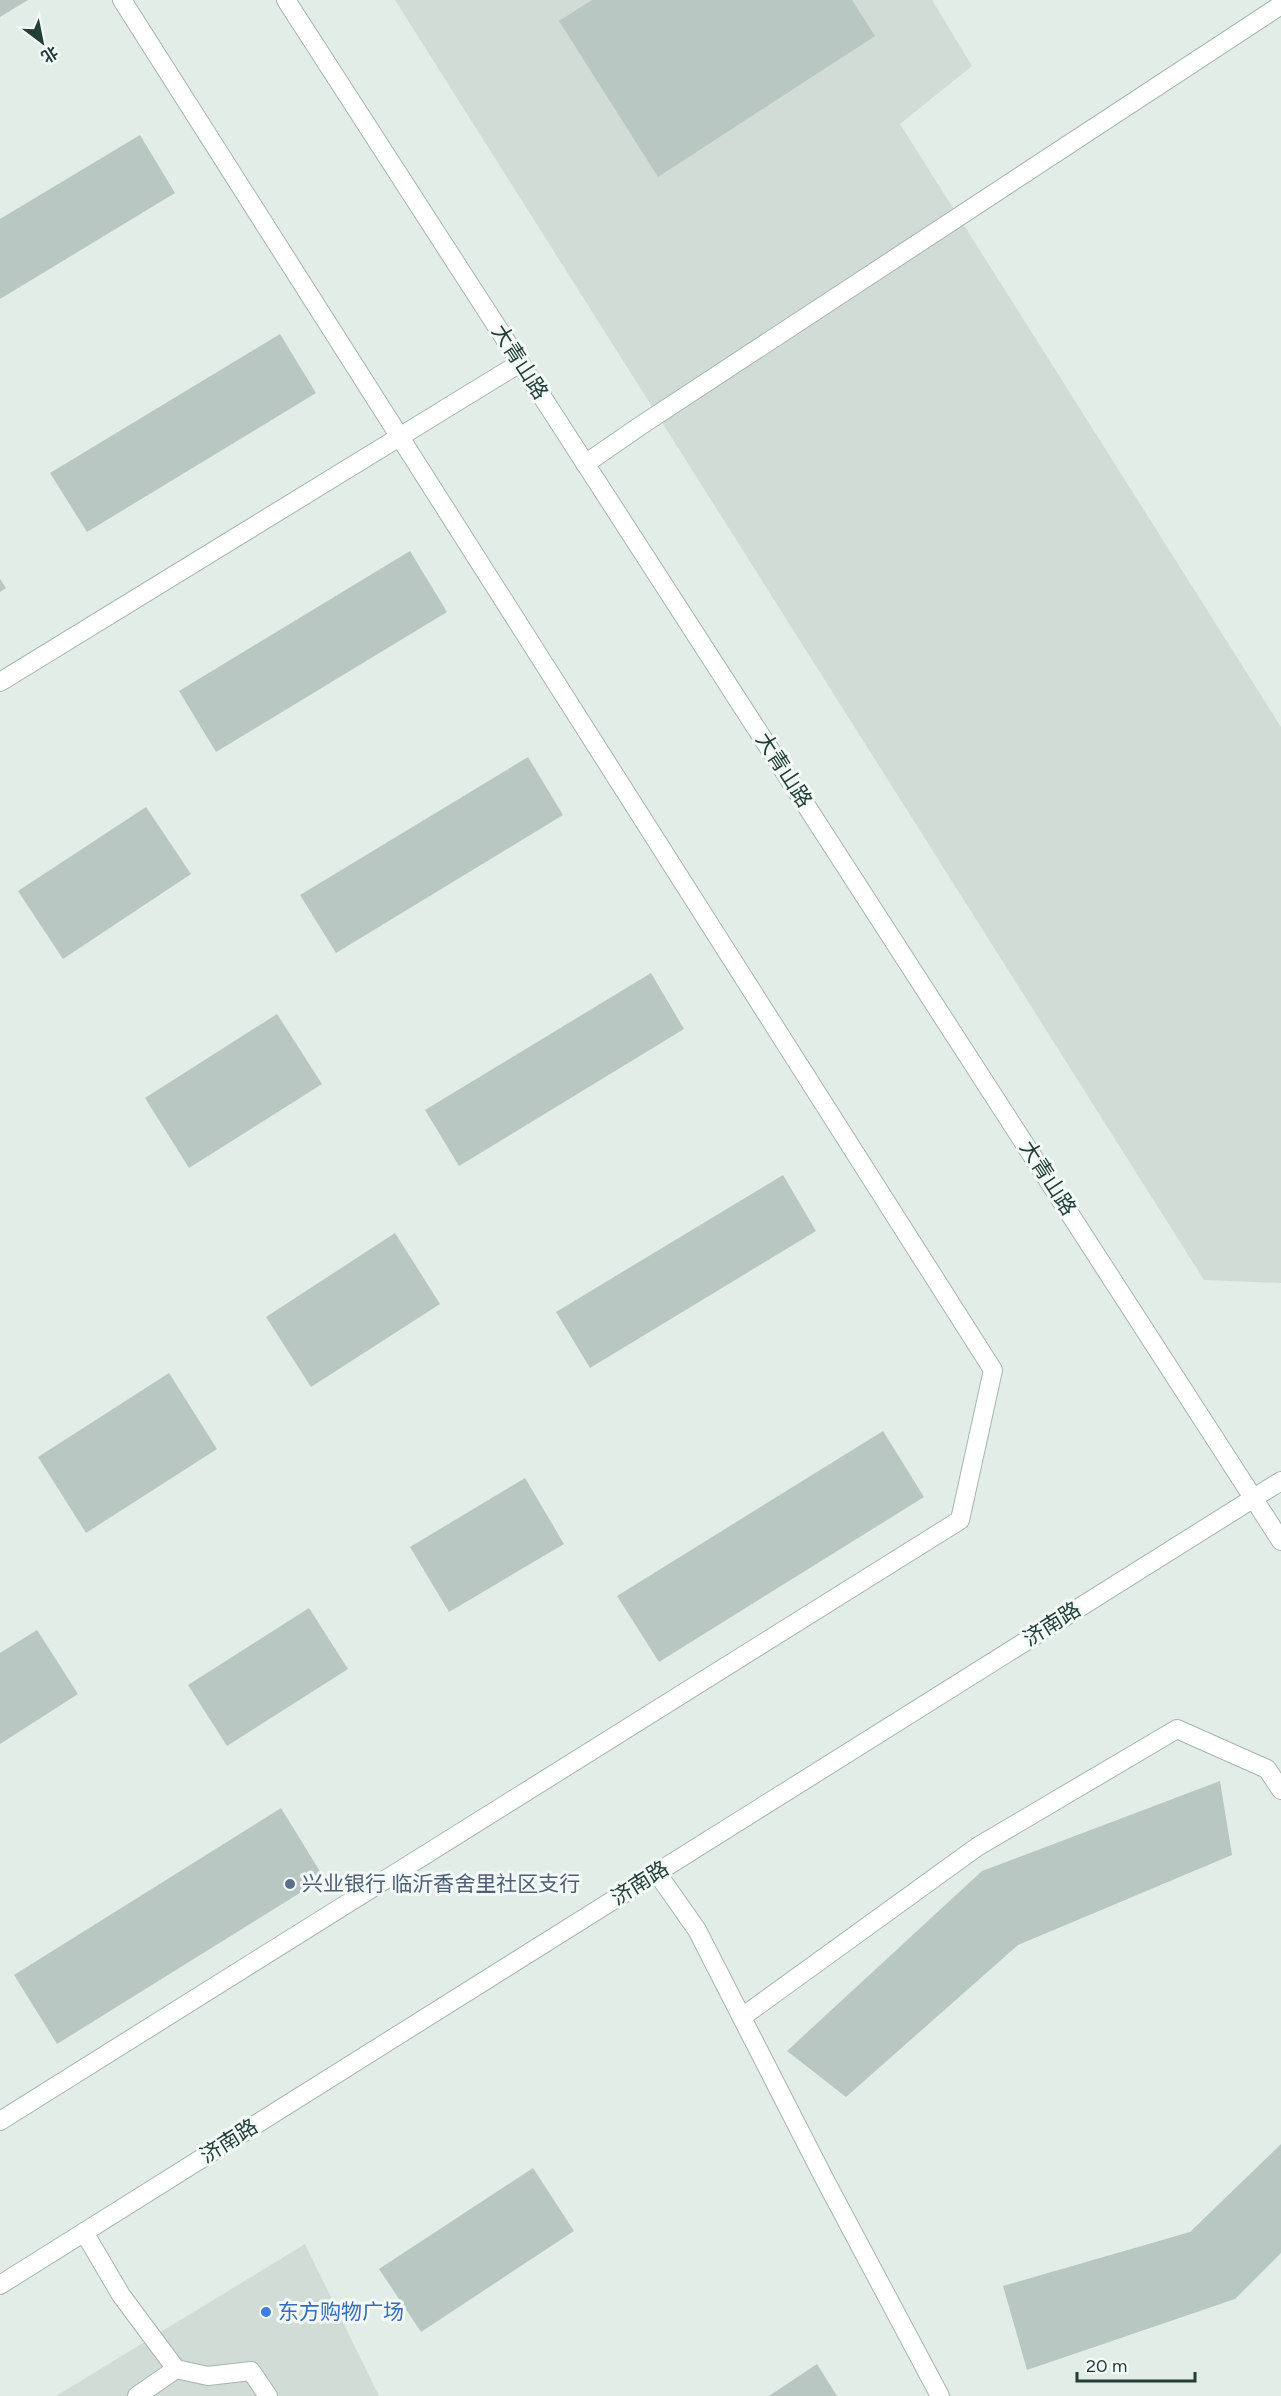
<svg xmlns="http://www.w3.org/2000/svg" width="1281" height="2396" font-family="Figtree,'Noto Sans SC',sans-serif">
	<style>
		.built { fill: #d1dcd7 }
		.building { fill: #b8c7c1 }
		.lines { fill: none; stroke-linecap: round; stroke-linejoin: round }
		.minor-casing { stroke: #a5b5af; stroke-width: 20 }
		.minor { stroke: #fff; stroke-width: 18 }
		.service-dot { fill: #5c6f8a; stroke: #f3f9f6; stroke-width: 2 }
		.shop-dot { fill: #3f7fe0; stroke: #f3f9f6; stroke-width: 2 }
		.labels { text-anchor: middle; stroke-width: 6; stroke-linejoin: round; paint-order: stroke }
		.street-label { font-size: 21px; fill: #223e37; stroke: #f3f9f6 }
		.service-label { font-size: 21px; fill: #4e5e75; stroke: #f3f9f6; text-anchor: start }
		.shop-label { font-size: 21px; fill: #366cbe; stroke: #f3f9f6; text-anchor: start }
	</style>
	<rect width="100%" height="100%" fill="#e3ede8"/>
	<g class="built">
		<path d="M395 0H932L972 66 900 124 1281 727V1283L1204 1280Z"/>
		<path d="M305 2244 379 2396H56Z"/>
	</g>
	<g class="building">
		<path d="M0 0H28L0 17Z"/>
		<path d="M592 0H852L875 36 658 177 559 21Z"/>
		<path d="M140 135 175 193 0 299V219Z"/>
		<path d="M280 334 316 393 87 532 50 473Z"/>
		<path d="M410 551 447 612 216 752 179 691Z"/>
		<path d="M0 579 6 588 0 592Z"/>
		<path d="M528 757 563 815 336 953 300 895Z"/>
		<path d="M146 807 191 874 63 959 18 891Z"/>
		<path d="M651 973 684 1029 459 1166 425 1110Z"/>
		<path d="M277 1014 322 1084 189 1168 145 1098Z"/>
		<path d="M783 1175 816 1231 590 1368 556 1312Z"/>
		<path d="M395 1233 440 1304 311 1387 266 1317Z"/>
		<path d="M169 1373 217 1449 86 1533 38 1457Z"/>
		<path d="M883 1431 924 1497 659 1662 617 1596Z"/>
		<path d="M525 1478 564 1544 449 1612 410 1547Z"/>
		<path d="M309 1608 348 1669 227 1746 188 1685Z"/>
		<path d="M37 1630 78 1694 0 1744V1653Z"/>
		<path d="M1220 1781 1232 1855 1018 1945 846 2097 787 2051 982 1871Z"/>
		<path d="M281 1808 324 1878 57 2044 14 1975Z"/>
		<path d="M1281 2144V2253L1235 2299 1027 2370 1003 2286 1190 2232Z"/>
		<path d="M533 2168 574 2231 421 2332 379 2269Z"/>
		<path d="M817 2364 837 2396H769Z"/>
	</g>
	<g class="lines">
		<g class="minor-casing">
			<g id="minor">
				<path d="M286 0 1281 1541"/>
				<path d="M585 464 640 426 1281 5"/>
				<path d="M0 682 520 363"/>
				<path d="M657 1873 697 1930 825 2180 940 2396"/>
				<path d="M742 2017 977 1847 1177 1729 1267 1769 1281 1790"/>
				<path d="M0 2121 960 1520 993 1370 122 0"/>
				<path d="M84 2232 121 2295 176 2369 208 2376 251 2371 268 2396"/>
				<path d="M0 2285 1281 1481"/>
				<path d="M137 2396 176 2369"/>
			</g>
		</g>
		<use href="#minor" class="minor"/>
	</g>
	<circle class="service-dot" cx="290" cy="1884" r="6"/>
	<circle class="shop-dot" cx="266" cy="2312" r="6"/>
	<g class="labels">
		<g class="street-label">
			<text transform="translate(520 362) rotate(57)" y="7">大青山路</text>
			<text transform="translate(784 770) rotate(57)" y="7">大青山路</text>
			<text transform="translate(1048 1178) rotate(57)" y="7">大青山路</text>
			<text transform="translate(1052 1624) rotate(-32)" y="7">济南路</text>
			<text transform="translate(640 1883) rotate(-32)" y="7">济南路</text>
			<text transform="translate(229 2141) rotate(-32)" y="7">济南路</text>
		</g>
		<g class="service-label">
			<text x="302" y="1891">兴业银行 临沂香舍里社区支行</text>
		</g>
		<g class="shop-label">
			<text x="278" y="2319">东方购物广场</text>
		</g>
	</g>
	<g transform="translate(42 42) rotate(148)" stroke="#f3f9f6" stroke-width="4.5" paint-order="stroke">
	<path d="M0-4.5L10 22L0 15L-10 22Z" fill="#223e37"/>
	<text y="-9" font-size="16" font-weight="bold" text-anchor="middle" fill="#223e37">北</text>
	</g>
	<path d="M1077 2372v9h118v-9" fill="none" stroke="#223e37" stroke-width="3"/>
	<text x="1086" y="2372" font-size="18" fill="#223e37" stroke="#f3f9f6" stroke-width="4.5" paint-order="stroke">20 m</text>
</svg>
